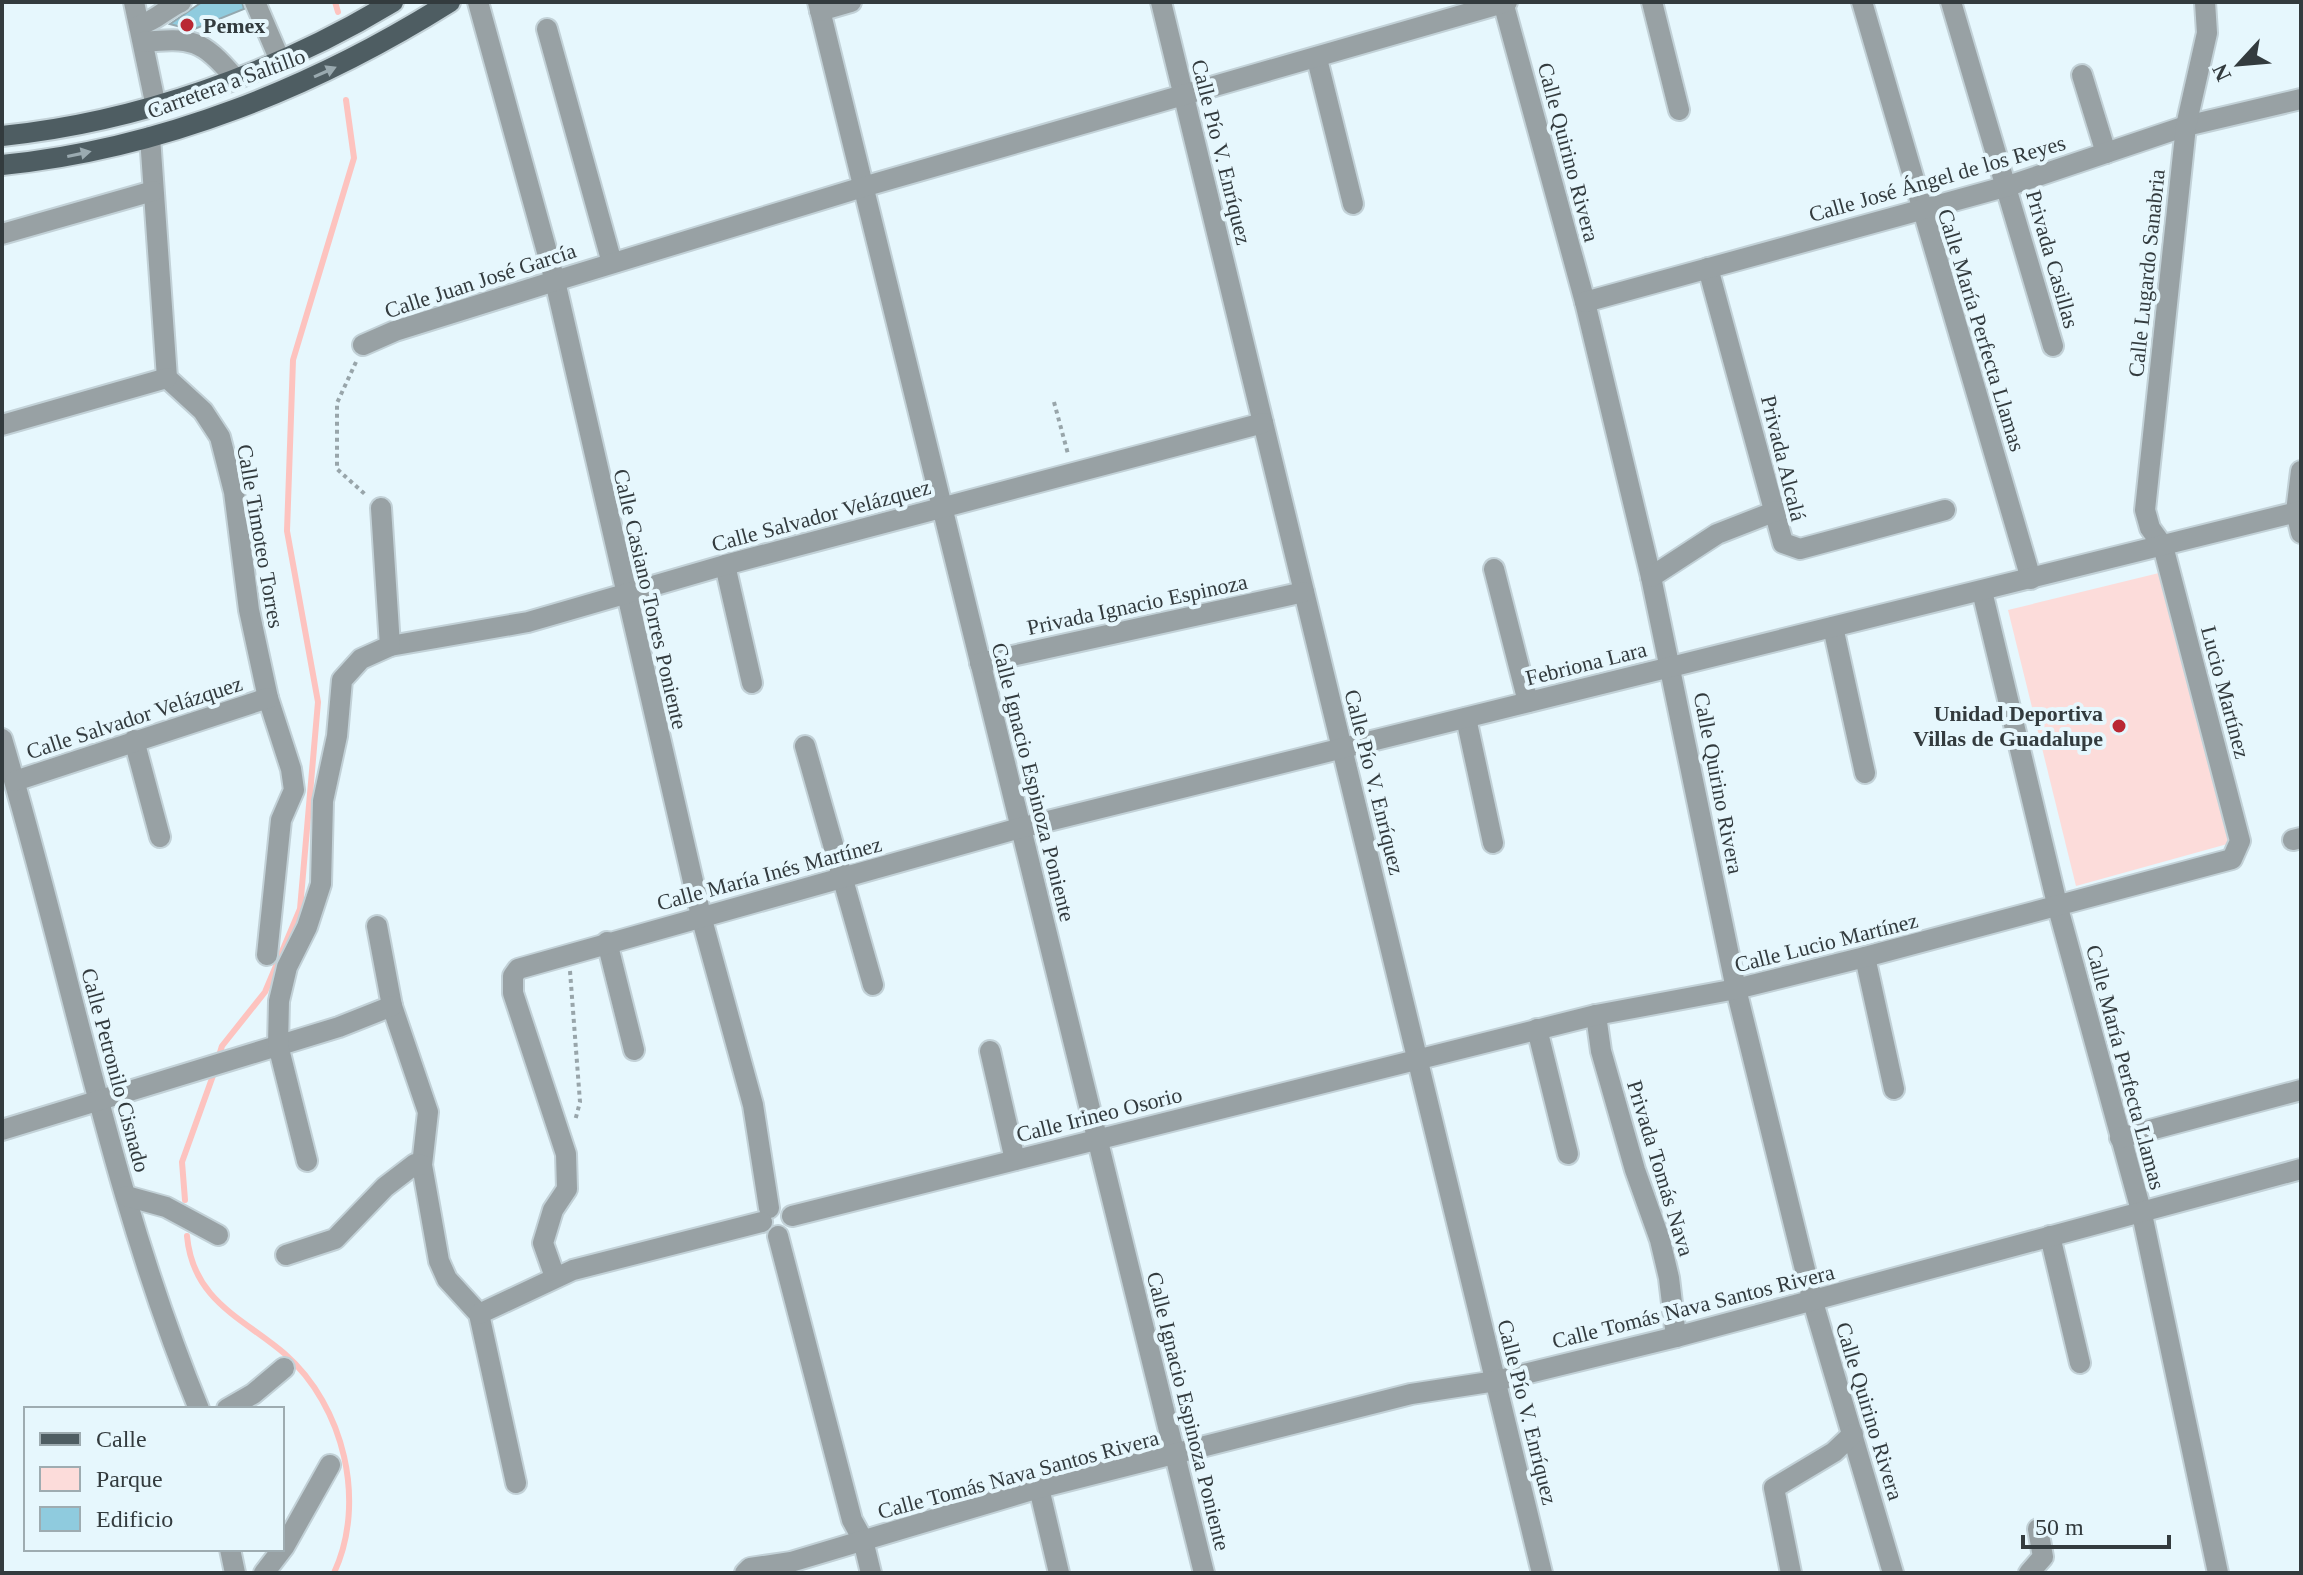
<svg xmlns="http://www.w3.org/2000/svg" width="2303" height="1575" font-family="'Times New Roman',serif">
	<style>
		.green { fill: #fcdcda }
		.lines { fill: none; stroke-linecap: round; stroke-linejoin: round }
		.stream { stroke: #fdc3bf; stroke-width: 6 }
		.building { fill: #8fcbde; stroke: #94a8af; stroke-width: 2 }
		.minor-casing { stroke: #c2d1d7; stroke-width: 24 }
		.major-casing { stroke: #c2d1d7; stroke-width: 24 }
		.path { stroke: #98a5aa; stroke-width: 4; stroke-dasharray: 4 4; stroke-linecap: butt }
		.minor { stroke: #98a1a4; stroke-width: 20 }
		.major { stroke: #4e5d62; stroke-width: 20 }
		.oneway { fill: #9aaab0 }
		.poi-dot { fill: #b92834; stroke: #e6f7fd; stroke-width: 3 }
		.labels { text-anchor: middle; stroke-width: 8; stroke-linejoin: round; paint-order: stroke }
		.poi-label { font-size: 22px; font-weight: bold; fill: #333b3e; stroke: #e6f7fd; text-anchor: start }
		.street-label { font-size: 22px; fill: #333b3e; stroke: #e6f7fd }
	</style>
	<rect width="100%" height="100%" fill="#e6f7fd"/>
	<path class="green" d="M2163 572 2231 843 2076 886 2008 610Z"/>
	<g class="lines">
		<g class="stream">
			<path d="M335 2 338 12"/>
			<path d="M218 1059 222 1046 265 992 300 909 318 702 287 531 293 360 354 158 346 100"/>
			<path d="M185 1200 182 1162 215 1070"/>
			<path d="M187 1236C193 1301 243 1318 285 1354 344 1406 367 1502 334 1573"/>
		</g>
	</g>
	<path class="building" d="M202 2H242L244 9 192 30 170 24Z"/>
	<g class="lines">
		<g class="minor-casing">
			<g id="minor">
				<path d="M134 2 156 107"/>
				<path d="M255 2 279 58"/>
				<path d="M478 2 555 281 701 916 753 1105 769 1208"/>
				<path d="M818 2 1204 1573"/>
				<path d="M1161 2 1542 1573"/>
				<path d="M1503 2 1585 302 1651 577 1736 989 1813 1302 1893 1573"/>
				<path d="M1652 2 1679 110"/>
				<path d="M1862 2 2031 579"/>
				<path d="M1951 2 2053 346"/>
				<path d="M820 11 851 2"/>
				<path d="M140 25C157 20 165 9 181 2"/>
				<path d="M547 29 612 263"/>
				<path d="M143 42C192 37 202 40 234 77"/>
				<path d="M1317 59 1353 204"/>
				<path d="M2082 75 2106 153"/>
				<path d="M150 137 167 378 203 411 220 437 234 492 249 610 268 698 291 769 294 790 281 820 267 955"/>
				<path d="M2 234 153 191"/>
				<path d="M1708 268 1783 543 1800 549 1945 510"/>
				<path d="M1585 302 2008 186 2186 126 2301 99"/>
				<path d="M363 345 395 331 555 281 863 187 1507 2"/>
				<path d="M2 425 167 378"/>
				<path d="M2301 471 2296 512 2301 533"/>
				<path d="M725 565 752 683"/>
				<path d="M1494 569 1528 702"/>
				<path d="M1651 577 1717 534 1776 511"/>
				<path d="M1982 591 2058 908 2142 1214 2218 1573"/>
				<path d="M1833 627 1865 773"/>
				<path d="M390 646 528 622 725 565 1263 423"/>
				<path d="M980 663 1304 592"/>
				<path d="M1466 718 1493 843"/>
				<path d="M2 739C69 962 110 1193 199 1409"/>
				<path d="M134 740 160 837"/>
				<path d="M805 746 873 985"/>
				<path d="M15 781 268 698"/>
				<path d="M2293 840 2301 838"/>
				<path d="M377 926 392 1006 428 1112 422 1165 439 1261 447 1279 479 1314 516 1483"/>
				<path d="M607 942 634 1050"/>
				<path d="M1865 957 1894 1089"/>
				<path d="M1596 1015 1601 1051 1635 1170 1660 1240 1669 1278 1676 1337"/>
				<path d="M1537 1029 1568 1154"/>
				<path d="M990 1051 1015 1160"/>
				<path d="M2 1130 339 1027 392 1006"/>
				<path d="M2120 1138 2301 1090"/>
				<path d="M307 1161 278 1045 279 1001 287 967 307 927 321 884 323 801 337 736 342 680 361 659 390 646 381 508"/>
				<path d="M126 1196 166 1207 218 1235"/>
				<path d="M792 1216 1596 1015 1736 989 1865 957 2232 859 2240 841 2163 546 2150 528 2145 510 2186 126 2207 33 2205 2"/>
				<path d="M778 1236 852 1520 863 1540 871 1573"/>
				<path d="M2050 1236 2080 1363"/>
				<path d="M286 1255 335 1239 385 1187 415 1164 422 1165"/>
				<path d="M555 1277 543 1243 553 1210 567 1189 566 1154 513 993V976L518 969 1020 828 2301 511"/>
				<path d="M479 1314 573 1270 762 1222"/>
				<path d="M227 1409 253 1394 284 1368"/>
				<path d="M1039 1488 1059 1573"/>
				<path d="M230 1549 235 1573"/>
				<path d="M264 1573 284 1547 330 1465"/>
				<path d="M745 1573 750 1568 791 1562 1039 1488 1411 1394 1496 1381 1676 1337 2301 1169"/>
				<path d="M1791 1573 1774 1488 1834 1452 1853 1434"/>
				<path d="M2029 1573 2043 1557 2038 1529"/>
			</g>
		</g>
		<g class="major-casing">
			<g id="major">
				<path d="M2 136C138 122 276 73 393 2"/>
				<path d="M2 165C162 149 315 87 450 2"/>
			</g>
		</g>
		<g class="path">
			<path d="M356 362 337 403V469L367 496"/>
			<path d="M1054 402 1068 454"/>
			<path d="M570 971 580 1102 575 1121"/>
		</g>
		<use href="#minor" class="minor"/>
		<use href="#major" class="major"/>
	</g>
	<defs><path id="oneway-solid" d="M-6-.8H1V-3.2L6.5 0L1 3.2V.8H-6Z" transform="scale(2)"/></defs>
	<g class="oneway">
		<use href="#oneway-solid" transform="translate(325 72) rotate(-24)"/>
		<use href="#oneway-solid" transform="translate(79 154) rotate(-12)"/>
	</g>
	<g class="poi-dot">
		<circle cx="187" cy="25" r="8"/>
		<circle cx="2119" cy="726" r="8"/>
	</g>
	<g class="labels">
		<g class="poi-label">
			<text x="203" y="33">Pemex</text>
			<text x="2103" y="721" text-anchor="end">Unidad Deportiva<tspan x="2103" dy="25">Villas de Guadalupe</tspan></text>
		</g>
		<g class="street-label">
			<text transform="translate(226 83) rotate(-20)" y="8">Carretera a Saltillo</text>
			<text transform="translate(1222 152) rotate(76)" y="8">Calle Pío V. Enríquez</text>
			<text transform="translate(1569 152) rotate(75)" y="8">Calle Quirino Rivera</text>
			<text transform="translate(1937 178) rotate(-16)" y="8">Calle José Ángel de los Reyes</text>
			<text transform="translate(2053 259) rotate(74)" y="8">Privada Casillas</text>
			<text transform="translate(2146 273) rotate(-84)" y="8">Calle Lugardo Sanabria</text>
			<text transform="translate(480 280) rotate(-18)" y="8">Calle Juan José García</text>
			<text transform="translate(1982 330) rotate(73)" y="8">Calle María Perfecta Llamas</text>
			<text transform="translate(1784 458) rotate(76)" y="8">Privada Alcalá</text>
			<text transform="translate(821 515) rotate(-15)" y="8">Calle Salvador Velázquez</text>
			<text transform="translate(261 536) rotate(80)" y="8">Calle Timoteo Torres</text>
			<text transform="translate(651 599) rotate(77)" y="8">Calle Casiano Torres Poniente</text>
			<text transform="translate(1137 604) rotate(-12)" y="8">Privada Ignacio Espinoza</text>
			<text transform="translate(1586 663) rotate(-14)" y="8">Febriona Lara</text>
			<text transform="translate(2226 692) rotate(75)" y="8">Lucio Martínez</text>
			<text transform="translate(134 717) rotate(-18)" y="8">Calle Salvador Velázquez</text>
			<text transform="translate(1034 782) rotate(76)" y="8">Calle Ignacio Espinoza Poniente</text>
			<text transform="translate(1375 782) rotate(76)" y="8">Calle Pío V. Enríquez</text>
			<text transform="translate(1719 783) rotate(79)" y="8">Calle Quirino Rivera</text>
			<text transform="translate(769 873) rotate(-15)" y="8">Calle María Inés Martínez</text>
			<text transform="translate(1826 942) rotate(-14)" y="8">Calle Lucio Martínez</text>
			<text transform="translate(2126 1067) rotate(75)" y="8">Calle María Perfecta Llamas</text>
			<text transform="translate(116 1070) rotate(75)" y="8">Calle Petronilo Cisnado</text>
			<text transform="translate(1099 1114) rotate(-14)" y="8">Calle Irineo Osorio</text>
			<text transform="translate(1661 1168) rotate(73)" y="8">Privada Tomás Nava</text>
			<text transform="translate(1693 1306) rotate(-14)" y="8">Calle Tomás Nava Santos Rivera</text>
			<text transform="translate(1189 1411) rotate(76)" y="8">Calle Ignacio Espinoza Poniente</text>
			<text transform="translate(1870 1411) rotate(73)" y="8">Calle Quirino Rivera</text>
			<text transform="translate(1528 1412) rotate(76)" y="8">Calle Pío V. Enríquez</text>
			<text transform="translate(1018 1474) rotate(-15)" y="8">Calle Tomás Nava Santos Rivera</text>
		</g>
	</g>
	<rect width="2303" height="1575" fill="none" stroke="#333b3e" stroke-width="8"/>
	<rect x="24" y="1407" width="260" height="144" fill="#e6f7fd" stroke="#9eacb1" stroke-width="2"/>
	<rect x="40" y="1433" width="40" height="12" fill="#4e5d62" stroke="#9eacb1" stroke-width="2"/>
	<text x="96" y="1447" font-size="24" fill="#333b3e">Calle</text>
	<rect x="40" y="1467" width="40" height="24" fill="#fcdcda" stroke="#9eacb1" stroke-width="2"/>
	<text x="96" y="1487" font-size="24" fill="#333b3e">Parque</text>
	<rect x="40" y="1507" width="40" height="24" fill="#8fcbde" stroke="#9eacb1" stroke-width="2"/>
	<text x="96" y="1527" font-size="24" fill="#333b3e">Edificio</text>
	<g transform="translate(2239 64) rotate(244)" stroke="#e6f7fd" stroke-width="6" paint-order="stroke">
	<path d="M0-6L14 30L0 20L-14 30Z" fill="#333b3e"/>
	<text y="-12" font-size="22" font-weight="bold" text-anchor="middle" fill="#333b3e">N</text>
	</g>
	<path d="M2023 1535v12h146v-12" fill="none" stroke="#333b3e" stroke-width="4"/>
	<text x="2035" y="1535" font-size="24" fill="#333b3e" stroke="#e6f7fd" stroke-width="6" paint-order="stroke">50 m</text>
</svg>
